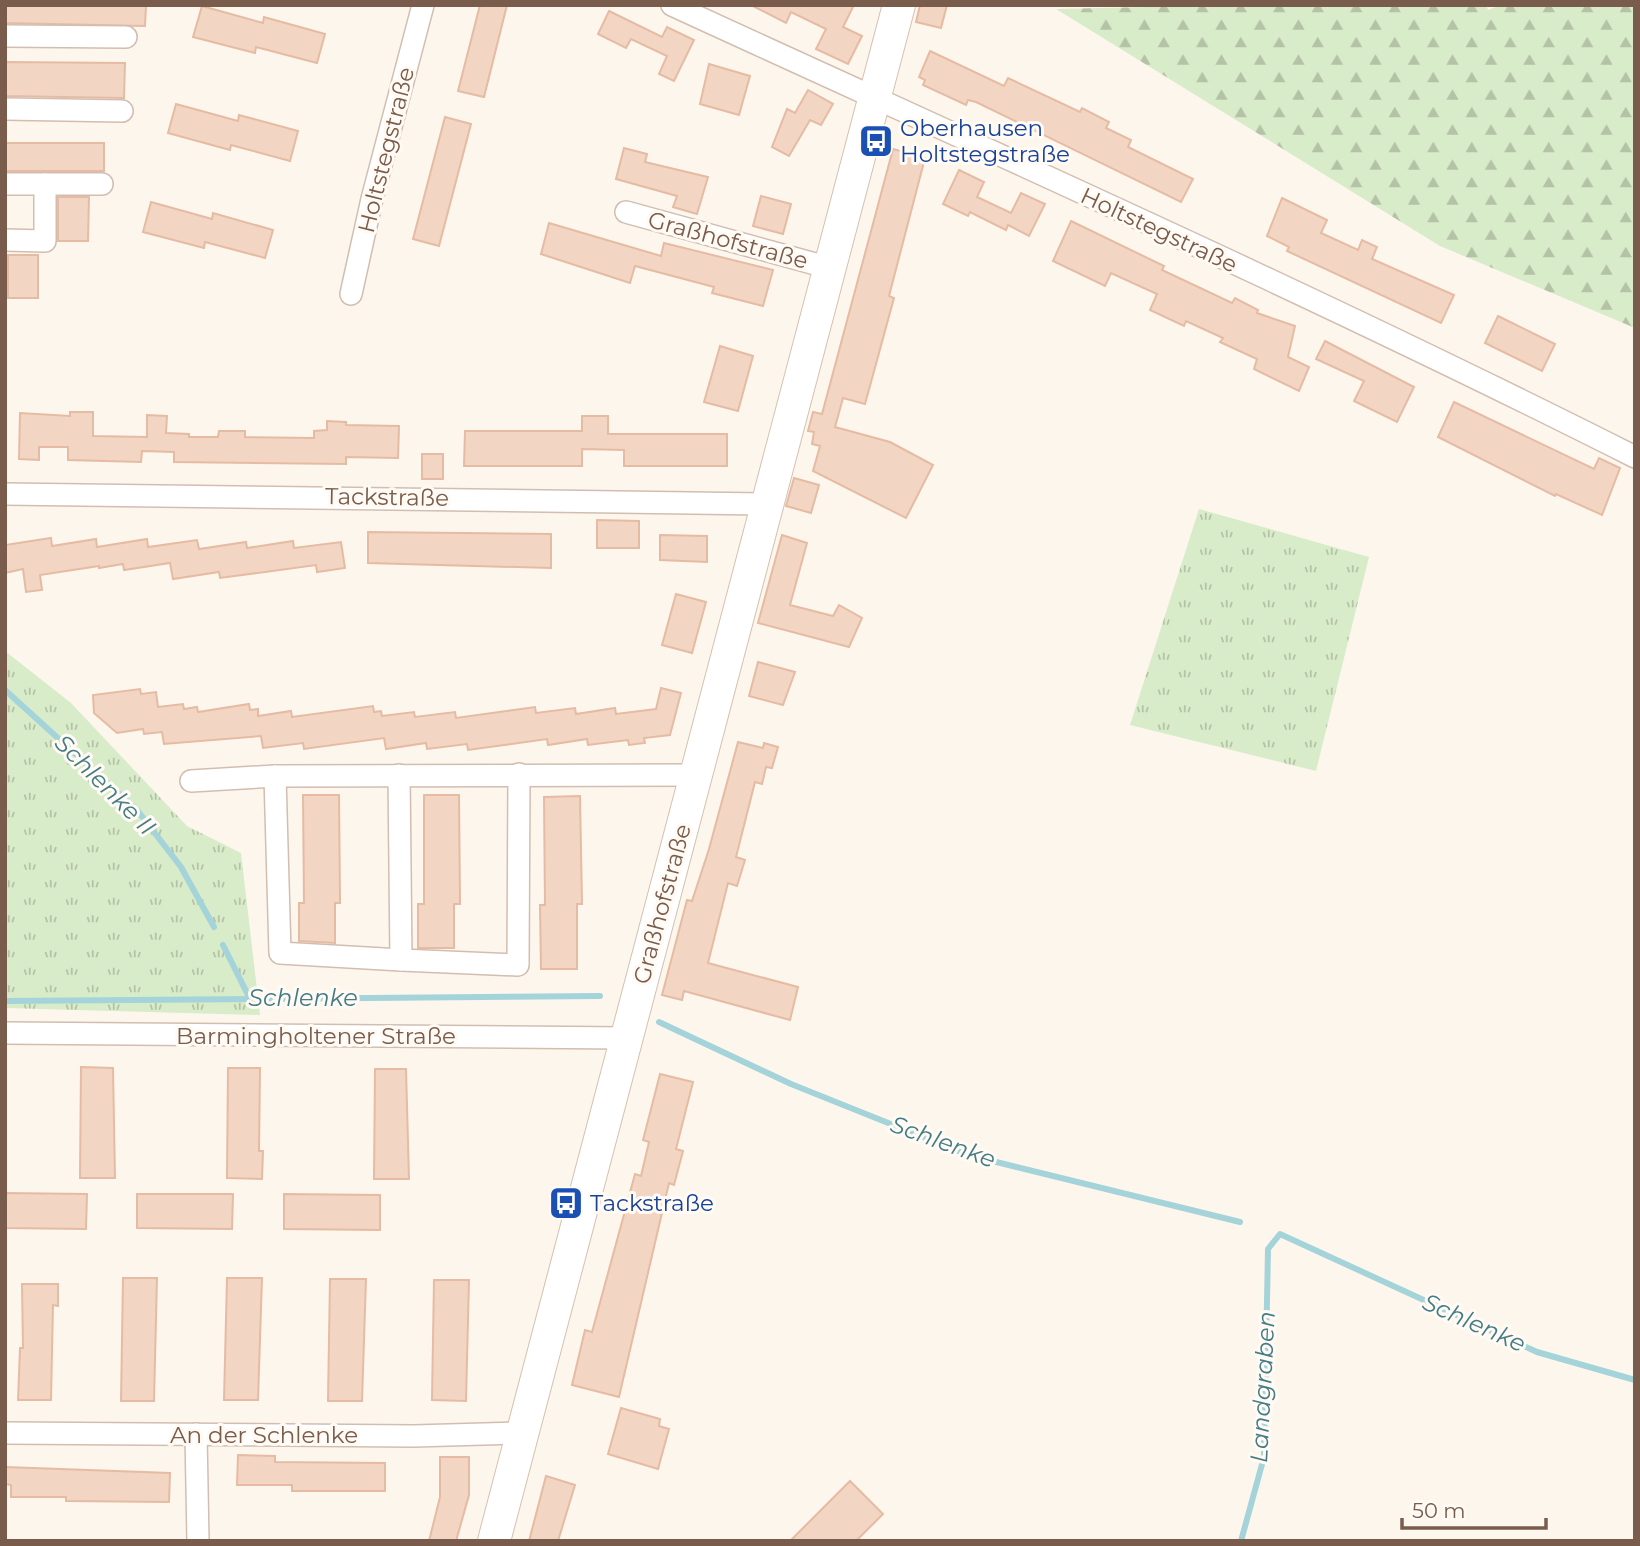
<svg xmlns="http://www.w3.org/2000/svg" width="1640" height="1546" font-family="Montserrat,sans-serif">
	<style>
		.grass { fill: url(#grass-tufts) }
		.forest { fill: url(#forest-firs) }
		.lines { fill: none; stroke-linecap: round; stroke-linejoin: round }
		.stream { stroke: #a5d3da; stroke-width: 6 }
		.building { fill: #f3d5c3; stroke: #e6bba3; stroke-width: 2 }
		.street-casing { stroke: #d1beb0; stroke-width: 24 }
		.secondary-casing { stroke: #d6c0b0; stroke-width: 34 }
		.street { stroke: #fff; stroke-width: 21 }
		.secondary { stroke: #fff; stroke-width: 32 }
		.labels { text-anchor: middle; stroke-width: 6; stroke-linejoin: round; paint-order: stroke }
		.transit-label { font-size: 23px; fill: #164399; stroke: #fffaf3; text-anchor: start }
		.street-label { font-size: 23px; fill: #7a5c4d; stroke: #fffaf3 }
		.water-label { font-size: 24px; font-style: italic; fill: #437c86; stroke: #fffaf3 }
	</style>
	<defs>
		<pattern id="grass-tufts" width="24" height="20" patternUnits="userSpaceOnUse" patternTransform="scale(1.75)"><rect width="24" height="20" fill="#d8ecc9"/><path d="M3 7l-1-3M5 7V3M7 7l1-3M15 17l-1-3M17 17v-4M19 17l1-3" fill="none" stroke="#b4c2a5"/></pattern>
		<pattern id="forest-firs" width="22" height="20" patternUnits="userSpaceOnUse" patternTransform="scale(1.75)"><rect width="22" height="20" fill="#d8ecc9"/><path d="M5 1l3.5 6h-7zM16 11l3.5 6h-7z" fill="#b4c2a5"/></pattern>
	</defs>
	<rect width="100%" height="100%" fill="#fdf6ec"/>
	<g class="grass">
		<path d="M1199 509 1369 557 1316 771 1130 725Z"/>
		<path d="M5 651 71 703 187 826 241 853 260 1015 5 1008Z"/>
	</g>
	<path class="forest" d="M1236 5H1486L1488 10 1501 5H1635V328L1440 246 1056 9Z"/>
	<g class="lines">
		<g class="stream">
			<path d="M5 690 137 810 181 867 214 927"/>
			<path d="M223 945 250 999"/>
			<path d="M5 1001 600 996"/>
			<path d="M659 1022 791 1084 968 1155 1240 1222"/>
			<path d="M1241 1541 1264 1457 1268 1249 1280 1234 1537 1352 1635 1380"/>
		</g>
	</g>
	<g class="building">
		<path d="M5 5H146L145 26 5 23Z"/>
		<path d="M480 5H507L484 97 458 91Z"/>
		<path d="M751 5H854L843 27 862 36 848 64 816 49 826 29 791 12 786 23Z"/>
		<path d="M920 5H947L941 28 916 22Z"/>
		<path d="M202 6 263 23 264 17 325 34 317 63 256 47 255 53 193 37Z"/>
		<path d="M609 11 662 37 667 27 694 40 674 81 659 74 667 56 631 39 626 48 598 34Z"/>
		<path d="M930 51 1004 86 1008 78 1080 112 1082 108 1109 122 1106 128 1131 140 1128 147 1193 179 1181 202 976 102 968 100 966 105 923 85 925 80 919 77Z"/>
		<path d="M5 62 125 63 124 98 5 96Z"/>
		<path d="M709 64 750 76 739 115 700 104Z"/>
		<path d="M808 90 833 104 821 125 810 120 789 156 772 147 787 109 795 113Z"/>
		<path d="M176 104 238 121 239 115 298 131 290 161 231 145 230 150 168 133Z"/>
		<path d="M445 117 471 124 439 246 413 239Z"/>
		<rect x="5" y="143" width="99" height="28"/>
		<path d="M624 148 647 154 645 162 708 177 697 214 673 207 677 196 616 179Z"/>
		<path d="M893 149 925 158 889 296 894 298 865 404 843 398 835 427 890 442 933 465 906 518 813 471 820 446 812 444 814 432 808 431 813 412 822 414Z"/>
		<path d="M959 170 984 182 977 197 1011 213 1021 193 1045 204 1029 236 1008 225 1006 230 970 212 968 216 943 204Z"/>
		<path d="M761 196 791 204 783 234 753 226Z"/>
		<path d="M58 197H89L88 241H58Z"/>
		<path d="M1282 198 1327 220 1321 233 1358 250 1362 240 1377 247 1372 259 1454 295 1441 323 1287 251 1289 247 1267 236Z"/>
		<path d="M151 202 212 219 213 213 273 230 265 258 205 242 204 248 143 232Z"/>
		<path d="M1071 221 1164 266 1162 270 1232 303 1235 298 1258 310 1257 313 1295 326 1288 357 1309 367 1299 391 1254 369 1257 359 1220 342 1223 338 1186 321 1184 326 1150 310 1157 294 1111 273 1105 286 1053 261Z"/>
		<path d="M549 223 661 256 664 243 773 270 763 306 712 293 714 287 635 266 630 283 541 254Z"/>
		<rect x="8" y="255" width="30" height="43"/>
		<path d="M1498 316 1555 344 1542 371 1485 343Z"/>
		<path d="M1325 341 1414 387 1397 422 1354 401 1364 381 1316 359Z"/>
		<path d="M720 346 753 356 738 411 704 402Z"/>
		<path d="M1454 402 1594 469 1599 458 1620 468 1602 515 1556 494 1555 496 1438 437Z"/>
		<path d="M70 412H93V436L147 437V415L167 416 166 433 189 434V437H218L219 431H245V437L314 438V431L327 430V421L346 422V425L399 426 398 458 346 457V464L174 462V452L142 451 141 462 68 460V447H39V460L19 459 20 413 70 416Z"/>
		<path d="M582 416H608V434H727V466H624V450L582 449V466H464L465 431H582Z"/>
		<rect x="422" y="454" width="21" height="25"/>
		<path d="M794 478 819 485 811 513 786 506Z"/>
		<path d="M597 520 639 521V548H597Z"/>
		<path d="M368 532 551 534V568L368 563Z"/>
		<path d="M660 535 707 536V562L660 560Z"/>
		<path d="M782 535 807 543 790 605 833 616 839 605 862 618 849 647 758 623Z"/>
		<path d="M51 538 52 546 96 539 97 547 147 539 148 547 197 540 199 549 246 542 247 548 293 541 294 548 341 542 345 568 317 572 316 565 220 578 219 572 173 579 170 563 124 570 123 564 99 568V566L40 575 42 590 26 592 23 569 5 573V545Z"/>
		<path d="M676 594 706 602 692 653 662 645Z"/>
		<path d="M758 662 795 672 783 705 749 696Z"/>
		<path d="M661 688 681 693 670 735 644 738 645 743 629 745 628 740 588 745 587 739 548 745 547 739 468 750 467 744 427 749 426 743 386 749 384 738 304 749 303 743 263 748 261 736 164 744 162 732 144 734 143 729 117 733 94 713 93 695 140 689 141 694 156 692 158 707 183 704 184 709 197 707 198 712 249 704 250 710 258 709V716L291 711 292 717 373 706 374 712 381 711 382 716 414 712 415 717 455 712 456 718 535 707 536 713 575 708 576 714 615 708 616 714 656 709Z"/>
		<path d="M738 742 763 748 764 743 778 747 772 768 766 767 762 784 755 782 736 857 745 860 737 886 728 883 708 963 798 987 790 1020 684 991 682 1000 662 995 687 900 692 901 709 849Z"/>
		<path d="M303 795H339L340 903H335V943L299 941V903H304Z"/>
		<path d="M424 795H459L460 904H454V948H418V904H424Z"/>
		<path d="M580 796 582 904H577V969H541L540 905H545L544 797Z"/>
		<path d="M81 1067 113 1068 115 1178H80Z"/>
		<path d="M228 1068H260L259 1151H263L262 1179 227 1178Z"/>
		<path d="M375 1069H406L409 1179H374Z"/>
		<path d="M660 1074 693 1082 676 1149 683 1151 674 1185 669 1183 665 1200 619 1397 572 1385 585 1330 592 1332 635 1174 641 1176 649 1142 643 1140Z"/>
		<path d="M5 1193 87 1194 86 1229 5 1228Z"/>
		<path d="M137 1194H233L232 1229 137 1228Z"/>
		<path d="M284 1194 380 1195V1230L284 1229Z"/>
		<path d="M123 1278H157L154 1401H121Z"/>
		<path d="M227 1278H262L258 1400H224Z"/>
		<path d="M330 1279H366L362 1401H328Z"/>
		<path d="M434 1280H469L466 1401 432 1400Z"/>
		<path d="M22 1284H58V1306L53 1305 51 1400H18L20 1348H23Z"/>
		<path d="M621 1408 660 1419 659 1426 669 1429 658 1469 608 1454Z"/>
		<path d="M238 1455 275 1456V1462L385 1463V1491H292V1485H237Z"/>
		<path d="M440 1457H469V1495L456 1541H429L440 1497Z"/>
		<path d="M5 1467 170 1473 169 1502 66 1501V1497H11V1485L5 1484Z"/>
		<path d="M546 1476 575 1485 558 1541H529Z"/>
		<path d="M850 1481 883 1514 856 1541H790Z"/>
	</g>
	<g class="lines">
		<g class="street-casing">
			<g id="street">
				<path d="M672 5C994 153 1318 297 1635 457"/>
				<path d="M5 36 126 37"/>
				<path d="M5 109 122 111"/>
				<path d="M5 184H45V241L5 240"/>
				<path d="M45 184H102"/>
				<path d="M626 212 830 268"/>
				<path d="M351 294 372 199 423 5"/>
				<path d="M5 494 768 504"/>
				<path d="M399 775 401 960 518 965 519 774"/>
				<path d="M275 776 280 953 401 960"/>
				<path d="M191 781 275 776 696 775"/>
				<path d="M5 1033 626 1038"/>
				<path d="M5 1433 414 1436 522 1433"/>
				<path d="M196 1434 198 1541"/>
			</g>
		</g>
		<g class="secondary-casing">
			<path id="secondary" d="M494 1541 899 5"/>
		</g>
		<use href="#street" class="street"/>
		<use href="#secondary" class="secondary"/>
	</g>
	<defs>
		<g id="bus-square" transform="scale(1.75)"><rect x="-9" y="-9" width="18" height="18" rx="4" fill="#1a4fb4" stroke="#fffaf3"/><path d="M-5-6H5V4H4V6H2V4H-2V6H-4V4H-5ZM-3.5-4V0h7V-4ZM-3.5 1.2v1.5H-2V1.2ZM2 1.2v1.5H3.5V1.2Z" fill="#fff"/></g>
	</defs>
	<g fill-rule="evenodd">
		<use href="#bus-square" x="876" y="141"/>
		<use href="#bus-square" x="566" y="1203"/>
	</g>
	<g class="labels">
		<g class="transit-label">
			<text x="900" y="136">Oberhausen<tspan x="900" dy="26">Holtstegstraße</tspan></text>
			<text x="590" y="1211">Tackstraße</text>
		</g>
		<g class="street-label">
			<text transform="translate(386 150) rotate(-76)" y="8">Holtstegstraße</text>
			<text transform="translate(1159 230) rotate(25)" y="8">Holtstegstraße</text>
			<text transform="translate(728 240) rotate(15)" y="8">Graßhofstraße</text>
			<text transform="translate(387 497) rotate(1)" y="8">Tackstraße</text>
			<text transform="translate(662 904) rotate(-75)" y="8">Graßhofstraße</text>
			<text x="316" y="1044">Barmingholtener Straße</text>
			<text x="264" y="1443">An der Schlenke</text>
		</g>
		<g class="water-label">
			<text transform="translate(105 785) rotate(45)" y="8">Schlenke II</text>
			<text x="303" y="1006">Schlenke</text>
			<text transform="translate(943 1142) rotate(20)" y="8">Schlenke</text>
			<text transform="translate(1474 1323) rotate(24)" y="8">Schlenke</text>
			<text transform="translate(1263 1387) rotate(-87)" y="8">Landgraben</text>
		</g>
	</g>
	<rect width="1640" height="1546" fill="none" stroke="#7a5c4d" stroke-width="14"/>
	<path d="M1402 1518v10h144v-10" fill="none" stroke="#7a5c4d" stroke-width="3.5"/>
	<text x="1412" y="1518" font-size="21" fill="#7a5c4d" stroke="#fffaf3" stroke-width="5" paint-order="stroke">50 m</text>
</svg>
